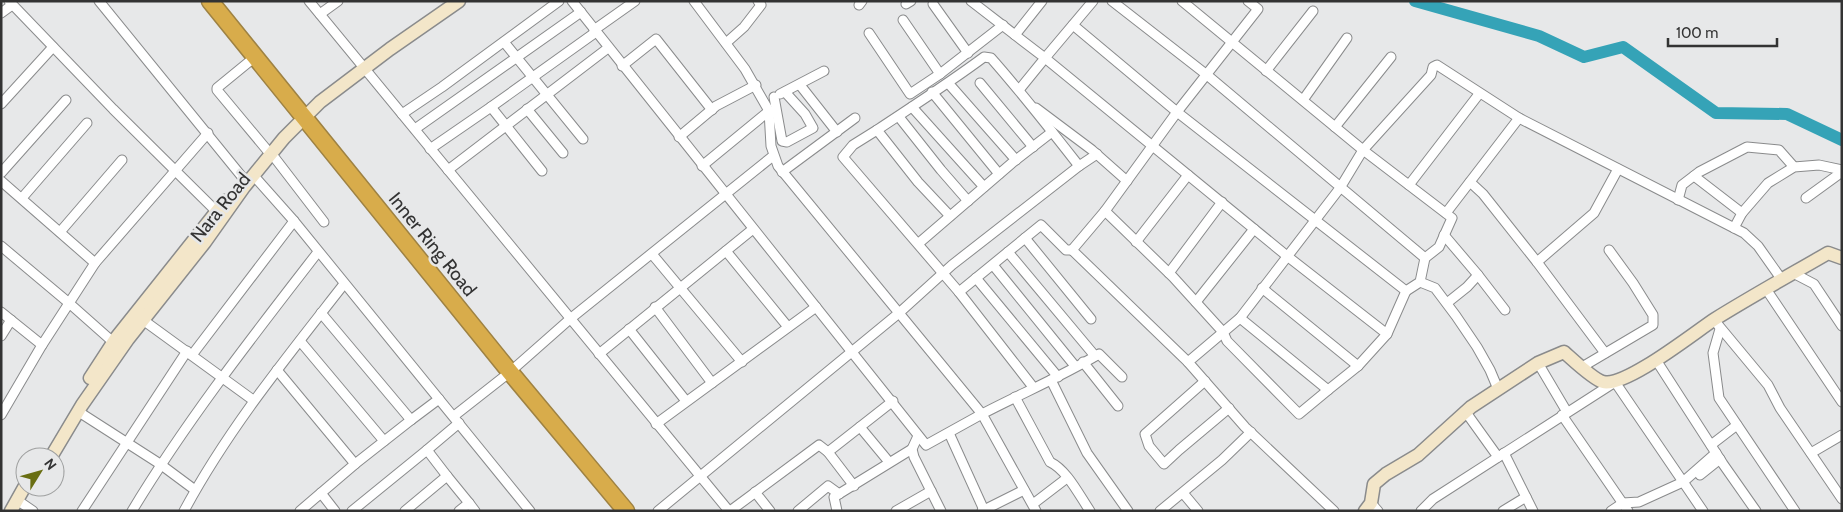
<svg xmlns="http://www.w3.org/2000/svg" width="1843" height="512" font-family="Cabin,sans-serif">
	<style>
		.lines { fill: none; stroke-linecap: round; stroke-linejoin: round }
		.river { stroke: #35a3b7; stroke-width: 12 }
		.street-casing { stroke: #8a8b8c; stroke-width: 11 }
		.secondary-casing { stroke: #8a8b8c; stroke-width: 15 }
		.highway-casing { stroke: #9e8243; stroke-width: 19 }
		.street { stroke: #fff; stroke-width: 9 }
		.secondary { stroke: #f3e6c9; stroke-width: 12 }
		.highway { stroke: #d8ac4b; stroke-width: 16 }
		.labels { text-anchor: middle; stroke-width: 5; stroke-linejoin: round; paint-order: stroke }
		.street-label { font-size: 19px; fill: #333; stroke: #e7e8e9 }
	</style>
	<rect width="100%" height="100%" fill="#e7e8e9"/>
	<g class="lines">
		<path class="river" d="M1415 1 1539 36 1584 57 1623 47 1716 113 1787 114 1842 140"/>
		<g class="street-casing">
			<g id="street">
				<path d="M9 1 113 109 216 211"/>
				<path d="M99 1 243 178"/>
				<path d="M309 1 729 511"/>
				<path d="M572 1 926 445 982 414 899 313 952 265 1079 166C1050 129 1022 93 991 58L984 57C949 83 913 106 877 130L918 182 950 216"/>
				<path d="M971 1 1015 35"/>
				<path d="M1093 1 1045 58 1287 256 1387 334 1406 291"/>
				<path d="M1112 1 1207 75 1425 258 1439 247 1452 218 1363 150 1340 188 1240 318 1188 362 1245 427 1334 511"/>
				<path d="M1182 1 1363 150 1431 75 1433 67 1437 65 1519 118 1744 233 1758 246 1782 280"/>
				<path d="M906 4 911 1"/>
				<path d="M933 4 968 53"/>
				<path d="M859 5 862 1"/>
				<path d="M1 13 12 5"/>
				<path d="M320 14 338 1"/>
				<path d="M903 20 940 74 1003 25"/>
				<path d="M1073 25 1177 112 1258 9 1248 1"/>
				<path d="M594 30 635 1"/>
				<path d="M869 33 910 94 940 74"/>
				<path d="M504 42 583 139"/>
				<path d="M726 43 744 27 761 5 758 1"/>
				<path d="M250 61 217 88V90L267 150"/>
				<path d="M622 66 656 39 712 110"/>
				<path d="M1266 71 1313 11"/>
				<path d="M980 83 1033 147"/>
				<path d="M949 84 1016 160"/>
				<path d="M800 85 837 132"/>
				<path d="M1019 90 1045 58 1015 35 1042 1"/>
				<path d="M932 92 999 174"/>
				<path d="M780 94 824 71"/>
				<path d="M774 97 782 141 787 142 813 128 805 114 785 92"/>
				<path d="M1303 100 1347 38"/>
				<path d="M1 104 53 47"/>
				<path d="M491 107 596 32"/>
				<path d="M912 107 984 187"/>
				<path d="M1036 108 1092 150 1127 181"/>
				<path d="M527 109 563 153"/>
				<path d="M402 114 442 87 559 1"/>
				<path d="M899 117 941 170 968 201"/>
				<path d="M1335 127 1391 57"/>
				<path d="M415 129 581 12"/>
				<path d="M877 130 853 145 843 157 959 292"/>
				<path d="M679 137 716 106 756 85"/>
				<path d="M430 149 491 107 542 171"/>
				<path d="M271 153 324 222"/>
				<path d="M702 166 769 111"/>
				<path d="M1079 166 1097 154"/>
				<path d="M448 170 608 48"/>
				<path d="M782 172 855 118"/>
				<path d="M1 173 66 100"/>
				<path d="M254 176 294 221 530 511"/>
				<path d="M1694 176 1742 213"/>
				<path d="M1 181 95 263 42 345 1 415"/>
				<path d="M1470 182 1483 194 1537 262 1605 353"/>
				<path d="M1409 185 1479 94"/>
				<path d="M22 198 87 123"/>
				<path d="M1806 198 1842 172"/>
				<path d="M1678 200 1682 185 1699 172 1747 147 1779 150 1794 167"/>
				<path d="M1105 211 1072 250 1188 362"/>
				<path d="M1446 213 1519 118"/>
				<path d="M1734 228 1742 213 1768 183 1794 167 1819 165 1842 170"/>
				<path d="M60 232 122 160"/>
				<path d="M1444 235 1478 275 1505 310"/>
				<path d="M1025 238 1091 319"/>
				<path d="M1136 242 1188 175"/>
				<path d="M919 243 1012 163 1052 132"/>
				<path d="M1 246 69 303 113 342"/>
				<path d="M726 251 788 327"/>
				<path d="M1008 252 1095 356"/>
				<path d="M652 254 742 362"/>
				<path d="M1537 262 1594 213 1618 169"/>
				<path d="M95 263 208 133"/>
				<path d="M993 265 1075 366"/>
				<path d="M1169 273 1222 202"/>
				<path d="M1793 273 1814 284 1842 326"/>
				<path d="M976 278 1058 377"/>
				<path d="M1420 282 1435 288 1456 316 1477 347 1490 370 1498 389"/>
				<path d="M1262 288 1358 366 1387 334"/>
				<path d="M1766 289 1842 402"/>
				<path d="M1196 302 1254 229"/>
				<path d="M1447 303 1467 287 1478 275"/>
				<path d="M655 307 712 383"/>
				<path d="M1 312 42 345"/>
				<path d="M1240 318 1328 390 1358 366"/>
				<path d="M143 320 253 400"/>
				<path d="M1714 320 1768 385 1780 408 1842 499"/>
				<path d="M629 329 686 401"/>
				<path d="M1720 329 1713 353 1719 398 1795 511"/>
				<path d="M1 336 11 320"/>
				<path d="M300 341 384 441"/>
				<path d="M599 354 753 229"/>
				<path d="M192 355 294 221"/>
				<path d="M1656 360 1723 464 1756 511"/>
				<path d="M1083 362 1118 406"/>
				<path d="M1538 363 1567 412"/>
				<path d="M1582 367 1653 325V315L1633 283 1609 250"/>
				<path d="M277 370 355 464"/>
				<path d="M1051 380 1087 453 1128 511"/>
				<path d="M1205 381 1145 434 1149 446 1164 464 1179 450 1229 408"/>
				<path d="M1033 387 959 292 1041 225 1066 250H1072"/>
				<path d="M1328 390 1299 414 1227 341 1223 332 1173 277 1105 211 1177 112 1406 291 1420 282 1425 258"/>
				<path d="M1015 397 1050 462C1067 470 1079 495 1090 511"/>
				<path d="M1465 411 1498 457"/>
				<path d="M79 412 160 464 195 490"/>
				<path d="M1562 415 1628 511"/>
				<path d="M454 416 510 372 570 319 773 156"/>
				<path d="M411 420 439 399"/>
				<path d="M656 424 816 307"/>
				<path d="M860 427 889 462"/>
				<path d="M949 433 984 510"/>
				<path d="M918 436 912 449 914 457 941 511"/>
				<path d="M1711 445 1737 425"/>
				<path d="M427 450 459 423"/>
				<path d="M1504 453 1533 511"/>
				<path d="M1811 453 1842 435"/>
				<path d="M1700 475 1720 459"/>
				<path d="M854 486 828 452 893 401"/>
				<path d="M755 492 770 511"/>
				<path d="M321 493 355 464 411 420 321 313"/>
				<path d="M1183 493 1198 511"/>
				<path d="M17 500 33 511"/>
				<path d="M1371 503 1378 511"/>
				<path d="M1033 504 1067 478"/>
				<path d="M82 511 187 351"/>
				<path d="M132 511C187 420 253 336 318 252"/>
				<path d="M184 511C228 429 287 357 344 284"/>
				<path d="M300 511 321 493 335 511"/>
				<path d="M352 511 427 450 447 476"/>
				<path d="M405 511 447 476 469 503"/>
				<path d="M459 511 469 503 475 511"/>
				<path d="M658 511 899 313 778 166 771 146 769 111 745 69 694 1"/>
				<path d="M730 511 819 445 828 452"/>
				<path d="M798 511 828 486 839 494"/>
				<path d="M837 511 834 497 912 449"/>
				<path d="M896 511 931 491"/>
				<path d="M982 511 1024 490"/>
				<path d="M1036 511 982 414C1020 394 1061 377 1099 354L1122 377"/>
				<path d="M1160 511 1222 460 1251 432"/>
				<path d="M1421 511 1433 499 1615 382 1703 511"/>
				<path d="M1503 511 1526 497"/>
				<path d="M1611 511 1623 503 1639 502 1683 482 1716 453"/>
			</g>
		</g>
		<g class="secondary-casing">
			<g id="secondary">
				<path d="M90 378 116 338 225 201"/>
				<path d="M51 457 82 405 128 339 205 242 244 187 284 138 320 102 390 49 459 1"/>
				<path d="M11 511 25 486"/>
				<path d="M1365 511 1371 503 1374 484 1386 474 1418 455 1471 407 1538 363 1564 352C1572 359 1594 380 1603 382 1625 388 1695 332 1715 319 1752 296 1790 275 1828 253L1842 258"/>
			</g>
		</g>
		<g class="highway-casing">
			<path id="highway" d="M210 1 510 372 626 511"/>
		</g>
		<use href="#street" class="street"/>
		<use href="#secondary" class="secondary"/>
		<use href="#highway" class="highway"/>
	</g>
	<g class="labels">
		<g class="street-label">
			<text transform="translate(220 207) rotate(-51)" y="7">Nara Road</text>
			<text transform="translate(433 244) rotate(51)" y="7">Inner Ring Road</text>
		</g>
	</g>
	<rect width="1843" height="512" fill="none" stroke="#333333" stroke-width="5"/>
	<g transform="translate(40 472) rotate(53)"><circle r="24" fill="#e7e8e9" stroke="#9fa0a0"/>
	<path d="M0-4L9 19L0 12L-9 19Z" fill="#696e12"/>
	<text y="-8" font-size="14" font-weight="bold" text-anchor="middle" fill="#333333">N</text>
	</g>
	<path d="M1668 38v8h109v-8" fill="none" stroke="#333333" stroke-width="2.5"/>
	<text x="1676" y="38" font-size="15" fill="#333333" stroke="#e7e8e9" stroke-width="4" paint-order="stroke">100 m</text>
</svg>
